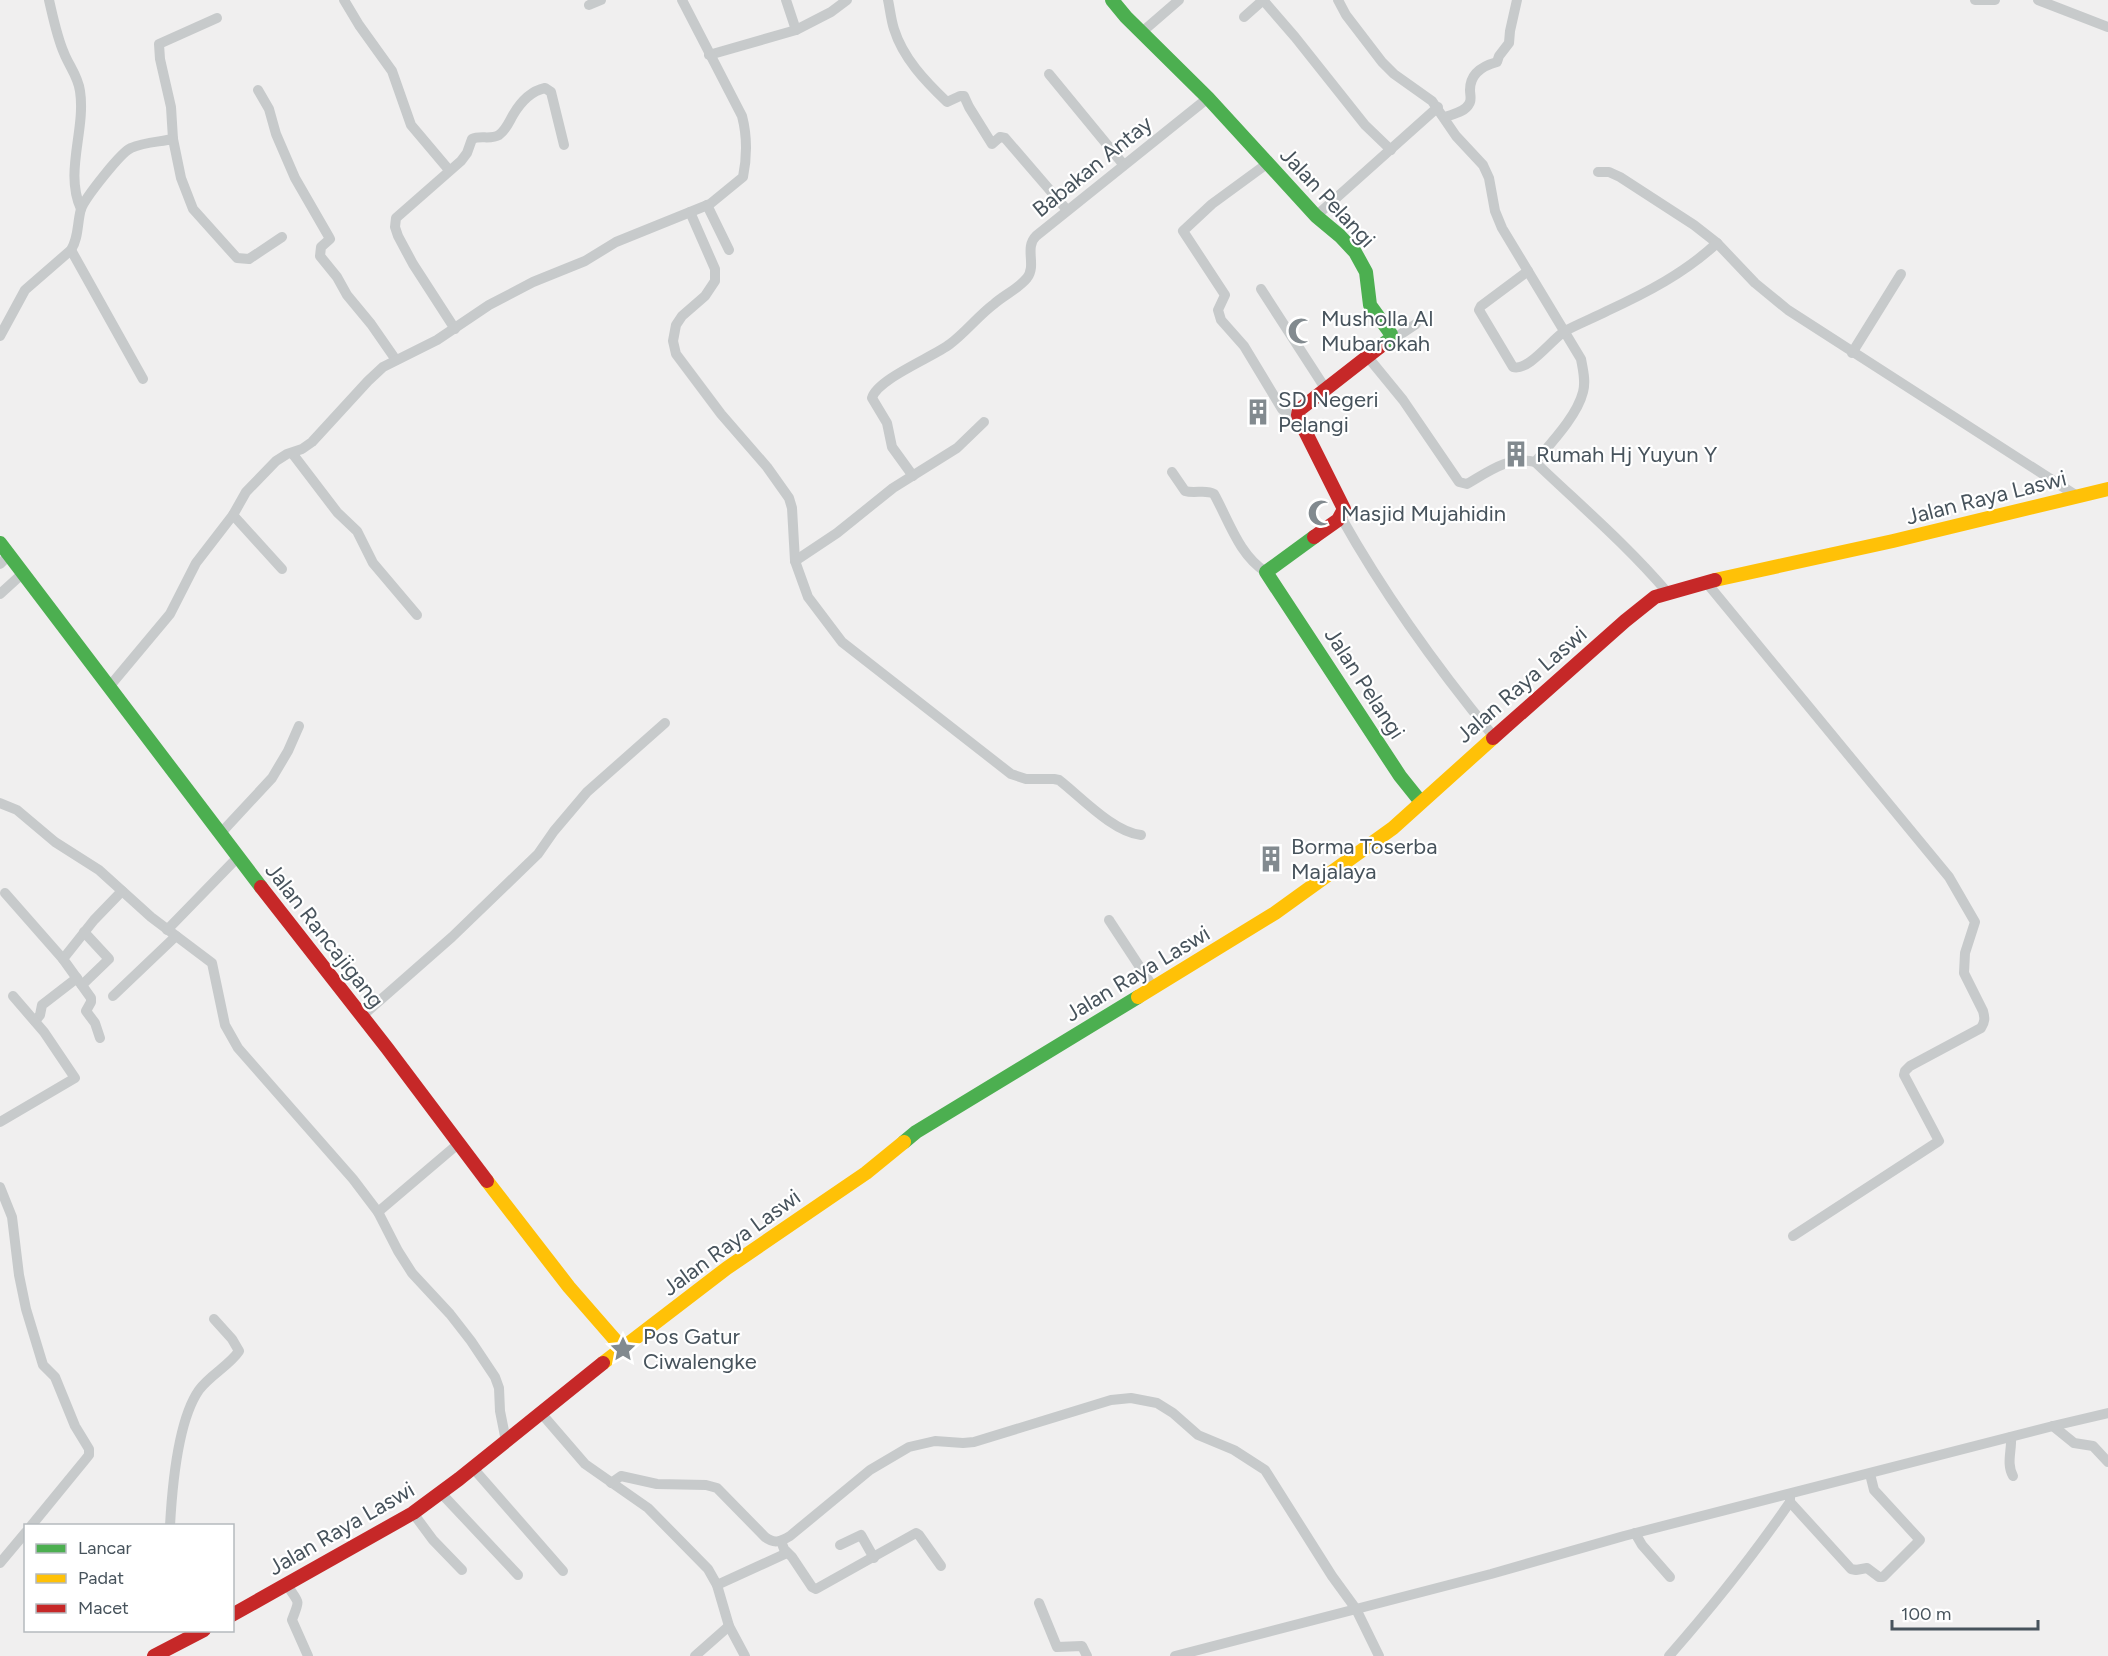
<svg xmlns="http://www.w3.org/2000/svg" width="2108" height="1656" font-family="Figtree,sans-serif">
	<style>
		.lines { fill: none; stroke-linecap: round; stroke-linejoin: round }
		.street { stroke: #c7cacb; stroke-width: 10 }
		.fast { stroke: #4caf50; stroke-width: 14 }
		.slow { stroke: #ffc107; stroke-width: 14 }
		.jam { stroke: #c62828; stroke-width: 14 }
		.labels { text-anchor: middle; stroke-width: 4.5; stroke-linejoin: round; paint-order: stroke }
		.street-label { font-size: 22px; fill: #47535c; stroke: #fff }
		.poi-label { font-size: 22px; fill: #47535c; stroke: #fff; text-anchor: start }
	</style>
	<rect width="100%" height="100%" fill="#f0efef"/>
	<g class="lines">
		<g class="street">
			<path d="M49 0C53 17 57 37 64 53 69 66 78 76 80 91 86 130 64 172 81 209"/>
			<path d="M344 0 359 25 392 71 411 125 449 170"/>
			<path d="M786 0 796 30"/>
			<path d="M888 0C890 9 891 20 894 29 903 58 925 81 947 102L960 96H964L969 107 992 144 1000 137 1005 138 1067 210"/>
			<path d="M1263 0 1295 37 1365 125 1391 150"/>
			<path d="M1338 0 1346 15 1382 62 1394 74 1432 101 1456 136 1483 165 1489 178 1495 211 1502 228 1581 359C1583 370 1586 381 1583 392 1577 416 1551 443 1535 462 1580 505 1627 545 1667 592"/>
			<path d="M1975 0H1995"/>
			<path d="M2038 0 2108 27"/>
			<path d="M589 5 601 0"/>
			<path d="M1244 17 1262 1"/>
			<path d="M1142 32 1179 0"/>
			<path d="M709 55 796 30 831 12 847 0"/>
			<path d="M1049 74 1123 164"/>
			<path d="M258 90 269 109 276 134 295 178 329 237 330 239 321 247 320 256 337 277 347 295 371 324 396 360"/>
			<path d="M1445 117C1453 114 1465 112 1469 104 1472 100 1470 95 1470 90 1470 74 1482 66 1497 62L1499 56 1509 43 1510 31 1517 0"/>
			<path d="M173 139 171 107 160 59 159 44 217 18"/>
			<path d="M1268 163 1212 204 1183 231 1225 295 1218 310 1221 320 1244 346 1282 409 1302 425"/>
			<path d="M1598 172H1609L1620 177 1694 225 1717 243 1755 283 1788 310 2077 496"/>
			<path d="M707 205 729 250"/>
			<path d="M690 212 715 269V281L705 296 682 316 676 325 673 341 676 354 721 414 767 467 789 498 792 508 795 561 808 597 842 642 1011 774 1026 779H1054L1059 780C1081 797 1113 832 1141 835"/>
			<path d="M1316 216 1438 107"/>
			<path d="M71 250 143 379"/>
			<path d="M1528 271 1481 306 1479 310 1513 367C1528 372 1552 339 1565 331 1578 324 1593 318 1607 311 1646 293 1685 273 1717 243"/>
			<path d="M1261 289 1325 388"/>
			<path d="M455 329 413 264 398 236 395 227 396 218 461 161 467 153 472 139C480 135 491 140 499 135 506 130 509 122 513 115 520 103 531 91 545 88L551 92 564 145"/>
			<path d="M0 336 25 290 71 250C79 237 77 223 81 209 85 198 121 152 131 148 144 142 159 142 173 139L181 178 193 209 237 258 249 259 282 237"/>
			<path d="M1390 339 1398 336 1416 324"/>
			<path d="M1852 353 1901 274"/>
			<path d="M1367 356 1403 400 1459 482 1467 484C1488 472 1510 455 1535 462"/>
			<path d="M292 453 337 512 357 531 373 563 417 615"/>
			<path d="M1172 472 1185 491C1195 494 1206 489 1214 494 1229 521 1239 555 1266 572"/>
			<path d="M913 476 892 447 887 423 872 398C877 379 933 357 950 344 966 332 978 316 994 304 1004 295 1018 289 1027 278 1037 265 1024 248 1036 236L1208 98"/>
			<path d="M233 515 282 569"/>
			<path d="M1341 517C1383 592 1439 670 1494 737"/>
			<path d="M795 561 837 533 893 488 957 448 984 422"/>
			<path d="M0 564 9 555"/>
			<path d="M1706 582 1949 877 1975 922 1965 953 1964 973 1983 1011C1985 1018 1985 1022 1981 1028L1910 1066 1905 1071 1904 1075 1939 1141 1793 1236"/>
			<path d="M0 594 22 574"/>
			<path d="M109 687 170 614 196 563 233 515 246 492 276 461 287 454 302 449 312 442 368 381 383 367 437 340 489 305 533 282 585 261 616 242 710 204 743 177C747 157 747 135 742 116L682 0"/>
			<path d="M0 803 17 810 55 842 99 870 151 917 212 963 225 1025 238 1048 353 1179 378 1212 398 1251 412 1273 450 1314 471 1341 495 1377 499 1388 500 1411 506 1441"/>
			<path d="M220 834 272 778 288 751 299 726"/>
			<path d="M5 893 63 959"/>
			<path d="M1109 920 1153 987"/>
			<path d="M167 930 238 857"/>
			<path d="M82 985 109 959 84 932"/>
			<path d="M113 996 176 936"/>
			<path d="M361 1017 452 937 538 854 554 831 587 792 665 723"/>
			<path d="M35 1021 40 1015 42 1005 77 978"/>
			<path d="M100 1038 95 1023 86 1011 91 1002V998L63 959 94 920 122 891"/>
			<path d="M0 1122 75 1078 44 1032 13 996"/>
			<path d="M0 1187 12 1217 19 1275 26 1309 43 1365 55 1377 75 1426 89 1449V1455L85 1460 31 1526"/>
			<path d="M378 1212 458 1144"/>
			<path d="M541 1413 585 1464 648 1508 708 1569 717 1585 729 1626 745 1656"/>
			<path d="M2053 1426 2074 1443 2093 1446 2108 1462"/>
			<path d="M2011 1437C2012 1451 2006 1463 2013 1476"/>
			<path d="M473 1468 563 1571"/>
			<path d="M611 1483 621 1476 657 1484 706 1485 717 1488 765 1537C774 1544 780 1542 790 1536L870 1470 909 1447 935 1441 963 1443 974 1442 1111 1400 1131 1398 1157 1403 1173 1413 1198 1435 1234 1450 1265 1470 1332 1576 1356 1609 1379 1656"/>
			<path d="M441 1493 518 1575"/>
			<path d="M1790 1502 1851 1569 1856 1570 1867 1568 1879 1577H1883L1920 1540 1874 1490 1870 1474"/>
			<path d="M413 1513 433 1540 462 1570"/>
			<path d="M170 1526C172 1489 178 1420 199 1390 210 1375 230 1365 239 1351L232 1339 214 1319"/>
			<path d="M1635 1533 1642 1545 1670 1577"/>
			<path d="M781 1541 784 1549 792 1557 812 1587 816 1589 916 1533 919 1535 941 1566"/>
			<path d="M840 1545 861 1535 874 1558"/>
			<path d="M0 1563 26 1532"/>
			<path d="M287 1585C300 1605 300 1598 292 1620L308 1656"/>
			<path d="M717 1585 787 1553"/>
			<path d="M1039 1603 1057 1647 1082 1646 1087 1656"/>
			<path d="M695 1656 729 1626"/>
			<path d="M1175 1656 1491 1574 1624 1536 2053 1426 2108 1413"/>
			<path d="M1669 1656C1712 1607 1753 1556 1790 1502V1497"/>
		</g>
		<g class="fast">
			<path d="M1112 0 1126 17 1208 98 1316 216 1340 236 1355 252 1366 272 1370 305 1391 334 1390 339 1381 346"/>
			<path d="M1314 537 1266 572 1400 776 1420 801"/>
			<path d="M0 543 261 887"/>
			<path d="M904 1142 916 1132 1138 997"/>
		</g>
		<g class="slow">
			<path d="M1715 580 1893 541 2108 489"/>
			<path d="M1138 997 1275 913 1393 828 1493 738"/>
			<path d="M487 1181 569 1287 623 1349"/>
			<path d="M603 1363 727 1268 866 1173 904 1142"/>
		</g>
		<g class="jam">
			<path d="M1314 537 1338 520 1344 509 1302 425 1298 415 1299 410 1381 346"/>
			<path d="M1493 738 1625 621 1655 597 1715 580"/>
			<path d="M261 887 387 1048 487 1181"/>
			<path d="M232 1615 413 1513 459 1479 603 1363"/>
			<path d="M154 1656 204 1630"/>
		</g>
	</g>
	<defs>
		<g id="mosque-bare" transform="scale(2.07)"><path d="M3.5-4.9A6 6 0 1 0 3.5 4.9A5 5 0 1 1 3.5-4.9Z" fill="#828a8f" stroke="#fff" stroke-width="2.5" paint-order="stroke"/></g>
		<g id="building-bare" transform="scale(2.07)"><path d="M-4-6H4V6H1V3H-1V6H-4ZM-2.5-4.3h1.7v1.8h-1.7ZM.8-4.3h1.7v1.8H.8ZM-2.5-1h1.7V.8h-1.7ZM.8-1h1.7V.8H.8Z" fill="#828a8f" stroke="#fff" stroke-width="2.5" paint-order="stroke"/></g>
		<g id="sight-bare" transform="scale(2.07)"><path d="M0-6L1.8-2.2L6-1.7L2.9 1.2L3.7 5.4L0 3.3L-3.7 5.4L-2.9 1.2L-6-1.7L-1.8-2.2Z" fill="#828a8f" stroke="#fff" stroke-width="2.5" paint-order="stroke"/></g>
	</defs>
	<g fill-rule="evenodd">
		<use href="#mosque-bare" x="1301" y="331"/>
		<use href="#building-bare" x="1258" y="412"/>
		<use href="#building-bare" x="1516" y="454"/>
		<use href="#mosque-bare" x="1321" y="513"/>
		<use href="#building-bare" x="1271" y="859"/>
		<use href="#sight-bare" x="623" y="1349"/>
	</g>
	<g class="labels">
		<g class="street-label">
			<text transform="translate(1092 166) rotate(-39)" y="8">Babakan Antay</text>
			<text transform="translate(1328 197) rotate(47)" y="8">Jalan Pelangi</text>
			<text transform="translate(1986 497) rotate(-14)" y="8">Jalan Raya Laswi</text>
			<text transform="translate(1365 683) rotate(57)" y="8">Jalan Pelangi</text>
			<text transform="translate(1521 684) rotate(-41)" y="8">Jalan Raya Laswi</text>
			<text transform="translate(325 935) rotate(52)" y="8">Jalan Rancajigang</text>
			<text transform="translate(1137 973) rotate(-31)" y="8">Jalan Raya Laswi</text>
			<text transform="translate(731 1242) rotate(-36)" y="8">Jalan Raya Laswi</text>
			<text transform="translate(341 1528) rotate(-30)" y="8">Jalan Raya Laswi</text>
		</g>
		<g class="poi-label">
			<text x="1321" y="326">Musholla Al<tspan x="1321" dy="25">Mubarokah</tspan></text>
			<text x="1278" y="407">SD Negeri<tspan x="1278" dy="25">Pelangi</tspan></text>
			<text x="1536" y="462">Rumah Hj Yuyun Y</text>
			<text x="1341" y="521">Masjid Mujahidin</text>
			<text x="1291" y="854">Borma Toserba<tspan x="1291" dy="25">Majalaya</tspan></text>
			<text x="643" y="1344">Pos Gatur<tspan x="643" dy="25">Ciwalengke</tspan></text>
		</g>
	</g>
	<rect x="24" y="1524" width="210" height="108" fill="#ffffff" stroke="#b5babe" stroke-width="1.5"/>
	<rect x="36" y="1544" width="30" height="9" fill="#4caf50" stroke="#b5babe" stroke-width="1.5"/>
	<text x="78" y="1554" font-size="18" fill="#47535c">Lancar</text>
	<rect x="36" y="1574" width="30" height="9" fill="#ffc107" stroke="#b5babe" stroke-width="1.5"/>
	<text x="78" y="1584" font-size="18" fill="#47535c">Padat</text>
	<rect x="36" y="1604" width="30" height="9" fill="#c62828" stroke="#b5babe" stroke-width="1.5"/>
	<text x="78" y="1614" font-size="18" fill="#47535c">Macet</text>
	<path d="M1892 1620v9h146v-9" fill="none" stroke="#47535c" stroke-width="3"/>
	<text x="1901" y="1620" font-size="18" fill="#47535c" stroke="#ffffff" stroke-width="4.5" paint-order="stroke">100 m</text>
</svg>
